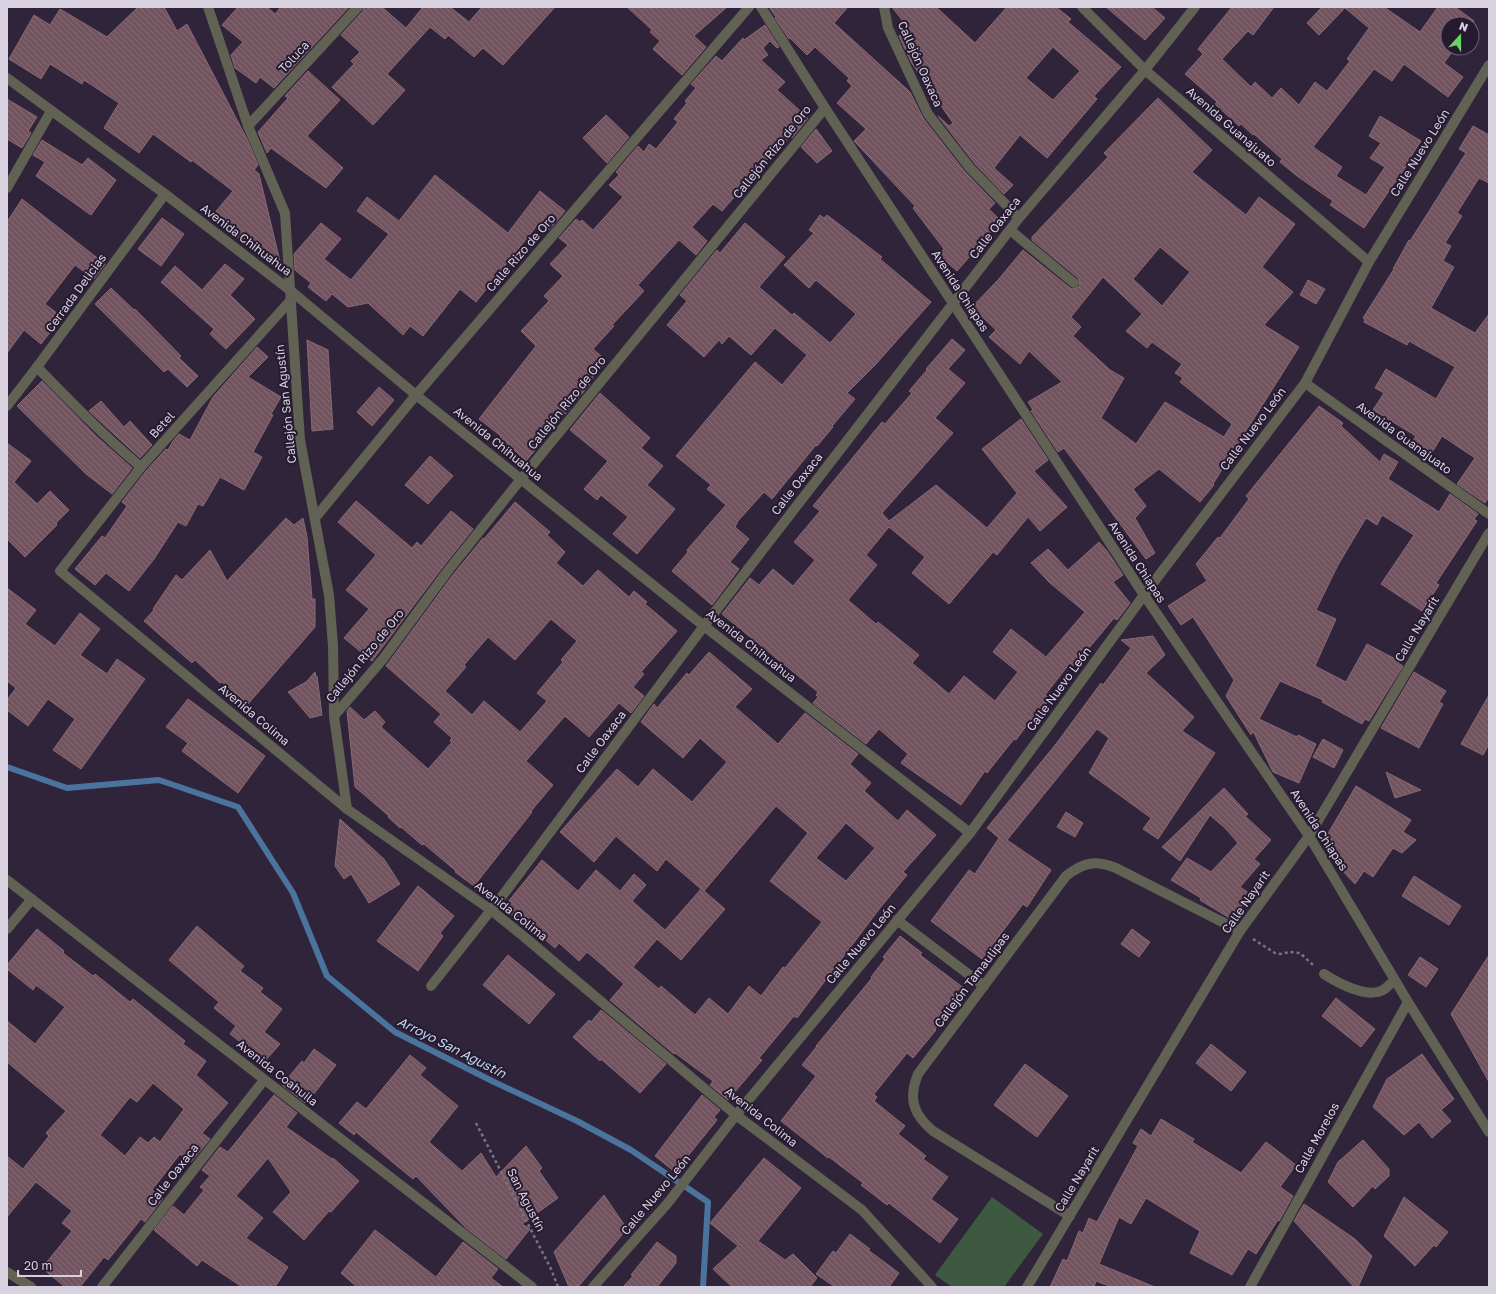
<svg xmlns="http://www.w3.org/2000/svg" width="1496" height="1294" font-family="'Golos Text',sans-serif">
	<style>
		.pitch { fill: #3d5a40 }
		.lines { fill: none; stroke-linecap: round; stroke-linejoin: round }
		.stream { stroke: #4a749e; stroke-width: 6 }
		.building { fill: url(#building-back-hatch); stroke: #886873; fill-rule: evenodd }
		.path { stroke: #7c7285; stroke-width: 2.5; stroke-dasharray: 3 3; stroke-linecap: butt }
		.service { stroke: #616154; stroke-width: 10 }
		.minor { stroke: #616154; stroke-width: 10 }
		.labels { text-anchor: middle; stroke-width: 4; stroke-linejoin: round; paint-order: stroke }
		.street-label { font-size: 12px; fill: #d8d1e0; stroke: #261a30 }
		.water-label { font-size: 13px; font-style: italic; fill: #c0d8f2; stroke: #261a30 }
	</style>
	<defs>
		<pattern id="building-back-hatch" width="6" height="6" patternUnits="userSpaceOnUse"><rect width="6" height="6" fill="#72535e"/><path d="M-1 5l2 2M0 0l6 6M5-1l2 2" fill="none" stroke="#856b75"/></pattern>
	</defs>
	<rect width="100%" height="100%" fill="#30243b"/>
	<path class="pitch" d="M992 1197 1043 1234 1004 1287H952L935 1275Z"/>
	<g class="lines">
		<path class="stream" d="M7 767 67 788 159 780 238 807 293 893 327 976 395 1032 492 1081 577 1121 631 1150 708 1202 703 1287"/>
	</g>
	<g class="building">
		<path d="M138 7H164L177 31 187 24 247 139 258 165 254 170 259 174 283 274 212 216 233 191 192 160 191 162 153 134 139 153 104 128 119 103 84 80 82 84 50 64 41 79 9 59 34 15 50 25 60 9 107 37Z"/>
		<path d="M238 7H267L275 14 281 7H349L274 88 260 77 256 83 235 68 231 55 243 42 222 25Z"/>
		<path d="M364 7H382L406 28 423 7H450L469 22 482 7H555L503 65 483 48 474 57 448 35 445 39 430 27 387 74 405 90 373 125 332 87 354 64 351 61 360 52 341 35 363 11Z"/>
		<path d="M627 7H727L694 36 706 47 682 75 653 49 660 41 650 32 652 30Z"/>
		<path d="M769 7H848L834 23 910 92 923 118 965 172 995 203 989 209 1002 222 976 246 978 247 957 271 939 255 944 249 913 208 915 206 854 141 866 129 837 103 852 86 847 81 849 78 815 47 807 55 790 38 789 39 775 18 776 17Z"/>
		<path d="M892 7H936L975 43 1007 7H1056L1071 19 1068 22 1121 67 1094 96 1097 99 1047 158 1020 135 994 168 1013 185 1004 194 975 164 938 116 949 126 953 123 911 62 899 36 909 29ZM1053 47 1080 71 1053 100 1026 78Z"/>
		<path d="M1106 7H1152L1165 18 1145 40Z"/>
		<path d="M1232 7H1274L1253 35 1248 31 1222 59 1251 87 1255 82 1272 98 1281 88 1299 105 1315 82 1327 91 1350 61 1347 59 1369 28 1345 8 1319 35 1307 23 1322 7H1384L1420 32 1438 7H1455L1474 21 1472 25 1448 24V48H1455L1444 63 1463 77 1448 97 1404 64 1392 81 1374 69 1313 147 1342 167 1336 176 1366 195 1385 167 1370 158 1381 143 1369 136 1380 116 1421 141 1406 164 1407 165 1396 182H1395L1364 228 1330 205 1333 201 1297 176 1280 162 1282 159 1254 134 1253 135 1241 124 1239 126 1215 104 1217 102 1185 74 1203 54 1198 49Z"/>
		<path d="M765 25 779 47 777 48 770 41 763 48 768 55 761 60 785 82 777 90 808 118 792 138 790 136 773 156 771 155 722 211 713 204 692 227 707 241 696 255 679 240 638 285 644 291 612 325 614 326 593 349 607 361 588 383 590 384 526 461 500 437 501 436 479 419 536 346 521 331 549 301 544 296 563 276 550 264 568 245 559 238 576 219 580 222 582 220 593 230 623 197 609 185 619 175 616 172 638 146 644 152 649 144 656 149 678 122 674 119 687 103 685 101 696 88 691 84 716 56 722 61 743 38 744 40Z"/>
		<path d="M308 71 340 100 307 136 343 168 326 188 271 148 267 153 258 132 288 98 285 96Z"/>
		<path d="M1158 98 1212 150 1192 172 1246 215 1259 197 1295 224 1262 267 1293 292 1264 325 1299 347 1229 458 1213 484 1214 485 1200 502 1159 469 1133 489 1146 506 1135 518 1155 553 1146 559 1064 448 1058 452 1031 411 1033 410 1028 402 1062 382 1029 351 1020 364 989 337 996 330 972 307 998 280 1023 250 1070 288 1073 289 1079 287 1080 284 1078 278 1032 240V237L1108 157 1104 153ZM1160 247 1190 272 1162 306 1133 279ZM1103 277 1142 314 1126 331 1147 348 1152 342 1182 364 1175 373 1183 378 1180 382 1232 424 1224 437 1165 402 1136 444 1101 418 1124 378 1110 370 1073 336 1081 327 1071 317Z"/>
		<path d="M7 99 37 117 28 131 31 133 22 148 7 139Z"/>
		<path d="M606 115 629 137 607 163 583 138Z"/>
		<path d="M1473 126 1489 135V183L1479 178 1457 213 1462 216 1445 243 1451 246 1443 261 1454 267 1431 308 1475 333 1489 314V497L1485 503 1457 484 1475 458 1442 436 1431 454 1412 442 1416 436 1373 410 1384 393 1375 388 1386 369 1436 399 1455 367 1409 341 1407 345 1364 322 1365 319 1363 318 1394 269H1393L1409 240 1410 241 1466 153 1459 149Z"/>
		<path d="M816 129 832 151 817 163 801 147Z"/>
		<path d="M42 140 82 165 88 158 116 180 91 215 36 176 45 162 33 155Z"/>
		<path d="M435 175 508 233 540 191 565 211 549 230 539 223 476 302 460 289 423 336 410 326 403 335 368 303 348 307 332 294 326 301 308 287 311 283 295 270 294 254 321 223 341 239 324 259 351 280 389 234 357 211 367 197 399 221Z"/>
		<path d="M22 199 105 264 94 279 75 265 45 304 62 317 41 344 24 330 7 353V222Z"/>
		<path d="M820 215 824 218 827 215 882 257 880 259 931 302 876 364 847 393 855 399 832 426 833 427 817 446 816 445 772 499 764 492 738 521 735 527 749 539 730 562 739 569 712 605 672 571 688 552 687 550 726 505 707 489 711 485 676 456 755 362 782 385 807 355 775 328 751 355 729 336 722 344 719 340 704 357 667 325 687 301 680 295 717 250 720 253 745 223 785 257 759 287 792 315 794 313 830 343 856 314 816 280 809 288 784 265 814 233 809 230Z"/>
		<path d="M162 218 184 234 161 266 138 249Z"/>
		<path d="M225 264 244 279 230 295 255 319 226 349 210 334 214 329 161 282 175 266 202 290Z"/>
		<path d="M1308 280 1325 289 1316 304 1300 295Z"/>
		<path d="M111 288 134 310 135 309 181 356 179 358 198 376 187 387 168 369 164 372 95 304Z"/>
		<path d="M952 339 965 350 948 369 965 383 935 418 953 433 882 513 889 521 936 485 987 528 1017 493 982 449 1021 419 1048 460 1034 471 1067 507 1040 531 1028 517 997 555 993 552 949 604 912 573 925 557 889 527 866 555 877 565 848 600 876 624 878 622 919 655 912 663 949 694 964 676 995 701 1018 672 993 652 1011 629 1046 657 1085 612 1050 583 1031 563 1048 549 1068 570 1099 542 1107 551 1123 575 1113 582 1130 603 1117 620 1114 618 1074 666 1070 663 1045 695 1050 699 1034 720 1032 718 1016 740 1014 739 987 773 985 771 961 805 901 763 908 754 879 729 866 744 813 703 818 697 816 695 818 692 722 614 750 578 759 585 773 569 793 586 815 560 794 542 820 511 813 506 882 422 885 424 912 393 909 391 927 370 926 369Z"/>
		<path d="M307 340 328 350 333 429 312 431Z"/>
		<path d="M257 347 268 357 248 377 281 397 271 414 273 415 253 452 262 457 244 490 220 477 203 506 198 504 186 526 178 522 154 559 129 591 106 573 95 585 75 569 102 536 105 538 127 506 122 502 146 471 166 449 168 450 173 441 179 434 190 440 213 397Z"/>
		<path d="M42 381 96 436 132 468 112 494 86 474 17 406Z"/>
		<path d="M379 387 394 400 372 426 357 412Z"/>
		<path d="M600 393 650 438 641 448 663 466 647 485 675 509 637 554 613 534 628 517 601 495 597 500 584 489 608 461 570 430Z"/>
		<path d="M101 401 124 427 130 421 152 445 140 458 89 411Z"/>
		<path d="M1319 406 1343 423 1341 426 1380 462 1384 454 1398 462 1388 479 1439 512 1450 494 1478 514 1474 519 1477 521 1436 583 1439 585 1422 611 1381 584 1414 535 1382 515 1377 525 1366 518 1338 565 1316 610 1336 619 1315 666 1346 682 1367 644 1399 661 1398 663 1403 666 1369 721 1365 719 1362 724 1322 702 1323 700 1280 681 1259 719 1297 737 1298 735 1316 744 1299 783 1273 772 1253 731 1251 735 1226 696 1234 680 1193 617 1181 625 1168 606 1207 581 1196 564 1218 537 1220 538 1249 499 1246 496Z"/>
		<path d="M7 443 31 461 14 482 37 504 50 491 69 510 56 523 57 525 25 557 7 539Z"/>
		<path d="M430 456 453 476 428 504 405 485Z"/>
		<path d="M356 501 412 548 417 542 421 546 451 511 473 529 442 568 372 661 344 638 369 609 346 590 376 555 338 522Z"/>
		<path d="M515 502 550 532 547 535 565 552 556 563 583 586 598 570 629 597 634 591 647 602 645 604 677 631 641 672 644 674 633 687 644 696 631 713 619 703 589 737 565 716 526 761 553 785 531 811 532 812 474 886 455 872 456 871 424 844 422 845 401 827 400 828 388 817 389 816 355 787 347 711 350 707 364 720 375 711 385 722 381 727 428 769 452 742 450 741 452 738 434 722 441 714 386 666 452 576 483 538 484 539ZM551 619 577 641 561 660 563 662 537 693 547 701 520 732 484 701 472 715 445 691 466 667 464 665 488 637 515 660Z"/>
		<path d="M286 518 294 525 303 518 307 537 312 599H315V627L248 704 222 682 220 683 195 660 192 663 144 621 154 610 153 609 176 575 182 580 210 550 227 581Z"/>
		<path d="M7 588 36 610 25 624 55 646 80 613 100 629 80 655 107 674 117 659 145 679 81 769 53 750 75 719 48 699 28 726 7 710V700L16 688 7 681Z"/>
		<path d="M1153 636 1165 655 1146 673 1194 717 1182 731 1215 753 1158 839 1143 829 1151 818 1089 773 1109 738 1097 729 1007 840 1051 870 1027 907 1023 904 982 959 931 921 969 870 975 874 999 838 987 828 1056 744 1101 683 1103 685 1131 648 1121 640Z"/>
		<path d="M709 652 752 689 735 707 778 744 805 713 858 754 850 764 871 783 864 791 898 821 907 810 936 835 903 872 907 875 880 908 797 1018 794 1016 759 1058 762 1060 728 1100 710 1085 713 1081 675 1053 674 1054 610 1000 624 984 600 963 587 952 579 961 559 943 555 948 528 925 527 927 503 908 542 860 578 891 596 870 620 891 634 874 646 885 632 901 665 930 701 889 666 859 657 871 616 836 594 862 560 832 617 769 638 787 653 769 692 802 727 762 700 738 683 758 641 722 654 704 657 708 687 673 689 675ZM776 806 808 833 770 881 822 922 785 968 783 967 761 996 749 986 728 1014 709 998 695 1015 661 986 659 989 633 967 657 939 681 960 725 909 704 891ZM846 823 875 848 846 881 816 858Z"/>
		<path d="M315 672 316 677 317 676 322 715 310 718 288 692 306 682Z"/>
		<path d="M1414 672 1446 691 1439 702 1443 704 1419 748 1381 728Z"/>
		<path d="M1489 695V744L1483 755 1461 744Z"/>
		<path d="M188 699 265 756 238 793 182 751 188 743 166 727Z"/>
		<path d="M1323 739 1343 750 1334 768 1313 757Z"/>
		<path d="M1386 772 1421 790 1395 798Z"/>
		<path d="M1356 786 1411 820 1403 832 1416 840 1402 853 1393 848 1373 877 1364 871 1355 884 1338 866 1323 842Z"/>
		<path d="M1224 788 1248 814 1245 816 1271 840 1254 859 1260 864 1240 887 1250 894 1233 920 1200 900 1201 898 1171 880 1187 858 1211 872 1238 843 1226 829 1210 815 1180 861 1162 847Z"/>
		<path d="M1066 812 1083 823 1075 837 1057 827Z"/>
		<path d="M340 819 384 859 400 884 369 903 351 874 344 879 335 866Z"/>
		<path d="M1414 876 1461 906 1449 925 1402 896Z"/>
		<path d="M418 886 454 916 440 933 443 936 418 971 377 941Z"/>
		<path d="M197 926 244 966 240 971 263 988 260 992 282 1009 264 1032 280 1044 265 1061 230 1034 236 1026 214 1008 219 1002 169 960Z"/>
		<path d="M37 929 64 951 63 953 93 976 95 974 130 1002 133 999 185 1041 183 1044 206 1061 196 1075 228 1103 202 1133 210 1139 191 1162 180 1154 152 1190 163 1198 145 1222 141 1219 108 1260 104 1257 80 1287H65L42 1268 72 1231 62 1223 72 1211 36 1182 7 1217V1156L23 1169 49 1136 46 1133 66 1111 7 1062V1021L35 1044 65 1007 36 985 33 990 7 969V965ZM153 1083 184 1109 160 1142 154 1137 148 1143 140 1137 125 1156 100 1135 130 1097 137 1102Z"/>
		<path d="M1132 929 1150 942 1139 957 1121 944Z"/>
		<path d="M900 936 922 953 920 955 965 989 935 1029 936 1030 913 1058 907 1053 874 1094 877 1097 874 1101 905 1126 898 1134 926 1156 923 1159 948 1177 931 1199 958 1219 940 1243 889 1203 887 1205 861 1185 863 1183 829 1157 828 1158 781 1121 816 1076 802 1065 817 1046H816L872 978 871 977 885 959 883 957Z"/>
		<path d="M508 955 555 994 529 1024 483 985Z"/>
		<path d="M1489 955V1082L1451 1014Z"/>
		<path d="M1420 957 1438 969 1426 987 1408 975Z"/>
		<path d="M1336 998 1375 1029 1361 1047 1322 1016Z"/>
		<path d="M601 1010 666 1064 640 1093 601 1059 600 1061 573 1037 589 1020 591 1022Z"/>
		<path d="M1211 1044 1246 1072 1231 1091 1196 1063Z"/>
		<path d="M314 1049 336 1065 310 1099 309 1098 305 1103 282 1085 302 1061 304 1063Z"/>
		<path d="M1422 1054 1454 1099 1441 1110 1451 1121 1432 1138 1419 1122 1404 1135 1373 1107 1387 1079Z"/>
		<path d="M410 1055 426 1068 420 1075 458 1106 429 1142 462 1171 481 1153 496 1177 526 1146 542 1168 539 1171 558 1198 522 1224 530 1229 506 1259 466 1228 416 1176 413 1179 356 1132 354 1135 339 1123 357 1102 366 1109Z"/>
		<path d="M1025 1064 1068 1096 1037 1137 994 1105Z"/>
		<path d="M274 1095 297 1113 286 1127 332 1159 333 1158 359 1181 331 1212 329 1211 304 1240 273 1212 291 1192 268 1158 236 1196 263 1218 246 1238 288 1267 275 1287H242L202 1260 197 1266 154 1230 173 1206 184 1215 204 1190 200 1187 210 1176 202 1170 220 1147 228 1152Z"/>
		<path d="M702 1095 720 1110 714 1117 717 1120 675 1172 655 1156Z"/>
		<path d="M1161 1119 1194 1139 1192 1142 1241 1173 1266 1142 1296 1165 1280 1187 1293 1196 1279 1221 1278 1220 1256 1254 1248 1249 1232 1275 1190 1253 1200 1231 1146 1198 1131 1224 1119 1217 1099 1264 1155 1287H1112L1096 1281 1094 1287H1050L1063 1259 1067 1261 1079 1231 1083 1233 1089 1218 1097 1222 1138 1146 1133 1143 1141 1129 1151 1136Z"/>
		<path d="M1363 1140 1389 1169V1176L1375 1189 1373 1186 1353 1207 1328 1182 1338 1162Z"/>
		<path d="M764 1158 801 1188 758 1241 785 1260 793 1254 817 1278 810 1287H732L713 1269 738 1246 710 1223Z"/>
		<path d="M604 1195 627 1229 578 1287H569L554 1252Z"/>
		<path d="M1404 1197 1448 1232 1436 1247 1434 1245 1415 1266 1384 1236Z"/>
		<path d="M1304 1204 1355 1239 1372 1256 1358 1287H1354L1294 1221Z"/>
		<path d="M375 1230 436 1277 463 1242 498 1269 491 1278 503 1287H357L341 1273Z"/>
		<path d="M850 1234 870 1249 868 1250 899 1273 889 1287H835L816 1274 833 1251 836 1253Z"/>
		<path d="M657 1242 676 1256V1263L657 1287H623L633 1276 631 1275Z"/>
	</g>
	<g class="lines">
		<g class="path">
			<path d="M1253 939 1275 953 1280 954 1290 952 1300 953 1313 965"/>
			<path d="M476 1123 551 1269 558 1287"/>
		</g>
		<path class="service" d="M1324 974C1338 983 1367 999 1383 990 1387 988 1391 983 1394 980"/>
		<g class="minor">
			<path d="M208 7 248 126 285 213 300 440 329 595 333 646 334 716 347 809"/>
			<path d="M761 7 825 108 1144 595 1309 836 1408 1002 1489 1132"/>
			<path d="M884 7 888 28 928 114 970 168 1019 218"/>
			<path d="M1082 7 1145 70 1369 262"/>
			<path d="M7 78 165 194 291 291 416 395 704 626 970 833"/>
			<path d="M248 126 358 7"/>
			<path d="M7 188 51 111"/>
			<path d="M1010 230 1074 283"/>
			<path d="M290 301 141 467 60 571 347 809 491 910 522 935 736 1115 862 1210 932 1287"/>
			<path d="M37 367C71 402 104 436 141 467"/>
			<path d="M1305 383 1489 514"/>
			<path d="M7 406 37 367 165 194"/>
			<path d="M315 518 416 395 749 7"/>
			<path d="M334 716 383 659 447 572 521 479 825 108"/>
			<path d="M7 880 532 1287"/>
			<path d="M897 920 984 986"/>
			<path d="M7 929 32 899"/>
			<path d="M431 986 506 891 704 626 1019 218 1145 70 1195 7"/>
			<path d="M1070 1216 933 1131C913 1114 908 1099 918 1074L1066 876C1084 862 1095 860 1116 868L1240 931"/>
			<path d="M7 1272 31 1287"/>
			<path d="M102 1287 264 1080"/>
			<path d="M593 1287 667 1204 736 1115 970 833 1144 595 1305 383 1369 262 1489 65"/>
			<path d="M1027 1287 1240 931 1309 836 1489 533"/>
			<path d="M1250 1287 1408 1002"/>
		</g>
	</g>
	<g class="labels">
		<g class="street-label">
			<text transform="translate(294 57) rotate(-47)" y="4">Toluca</text>
			<text transform="translate(920 64) rotate(66)" y="4">Callejón Oaxaca</text>
			<text transform="translate(1231 127) rotate(41)" y="4">Avenida Guanajuato</text>
			<text transform="translate(772 152) rotate(-51)" y="4">Callejón Rizo de Oro</text>
			<text transform="translate(1420 153) rotate(-58)" y="4">Calle Nuevo León</text>
			<text transform="translate(995 228) rotate(-52)" y="4">Calle Oaxaca</text>
			<text transform="translate(246 240) rotate(37)" y="4">Avenida Chihuahua</text>
			<text transform="translate(521 253) rotate(-49)" y="4">Calle Rizo de Oro</text>
			<text transform="translate(960 291) rotate(57)" y="4">Avenida Chiapas</text>
			<text transform="translate(76 293) rotate(-54)" y="4">Cerrada Delicias</text>
			<text transform="translate(567 403) rotate(-51)" y="4">Callejón Rizo de Oro</text>
			<text transform="translate(286 404) rotate(-96)" y="4">Callejón San Agustín</text>
			<text transform="translate(162 425) rotate(-48)" y="4">Betel</text>
			<text transform="translate(1253 429) rotate(-53)" y="4">Calle Nuevo León</text>
			<text transform="translate(1404 438) rotate(36)" y="4">Avenida Guanajuato</text>
			<text transform="translate(498 444) rotate(39)" y="4">Avenida Chihuahua</text>
			<text transform="translate(797 484) rotate(-52)" y="4">Calle Oaxaca</text>
			<text transform="translate(1137 562) rotate(57)" y="4">Avenida Chiapas</text>
			<text transform="translate(1417 629) rotate(-59)" y="4">Calle Nayarit</text>
			<text transform="translate(751 646) rotate(38)" y="4">Avenida Chihuahua</text>
			<text transform="translate(365 656) rotate(-51)" y="4">Callejón Rizo de Oro</text>
			<text transform="translate(1059 689) rotate(-54)" y="4">Calle Nuevo León</text>
			<text transform="translate(254 715) rotate(40)" y="4">Avenida Colima</text>
			<text transform="translate(601 742) rotate(-53)" y="4">Calle Oaxaca</text>
			<text transform="translate(1319 830) rotate(57)" y="4">Avenida Chiapas</text>
			<text transform="translate(1246 902) rotate(-55)" y="4">Calle Nayarit</text>
			<text transform="translate(511 911) rotate(38)" y="4">Avenida Colima</text>
			<text transform="translate(861 944) rotate(-50)" y="4">Calle Nuevo León</text>
			<text transform="translate(972 980) rotate(-53)" y="4">Callejón Tamaulipas</text>
			<text transform="translate(277 1073) rotate(38)" y="4">Avenida Coahuila</text>
			<text transform="translate(761 1117) rotate(38)" y="4">Avenida Colima</text>
			<text transform="translate(1317 1138) rotate(-61)" y="4">Calle Morelos</text>
			<text transform="translate(173 1175) rotate(-52)" y="4">Calle Oaxaca</text>
			<text transform="translate(1077 1179) rotate(-59)" y="4">Calle Nayarit</text>
			<text transform="translate(656 1195) rotate(-50)" y="4">Calle Nuevo León</text>
			<text transform="translate(526 1200) rotate(63)" y="4">San Agustín</text>
		</g>
		<g class="water-label">
			<text transform="translate(452 1047) rotate(27)" y="5">Arroyo San Agustín</text>
		</g>
	</g>
	<rect width="1496" height="1294" fill="none" stroke="#d8d1e0" stroke-width="16"/>
	<g transform="translate(1460 36) rotate(21)"><circle r="19" fill="#261a30" stroke="#6d6376"/>
	<path d="M0-3L7 15L0 10L-7 15Z" fill="#68d465"/>
	<text y="-6" font-size="11" font-weight="bold" text-anchor="middle" fill="#d8d1e0">N</text>
	</g>
	<path d="M18 1270v6h63v-6" fill="none" stroke="#d8d1e0" stroke-width="2"/>
	<text x="24" y="1270" font-size="12" fill="#d8d1e0" stroke="#261a30" stroke-width="3" paint-order="stroke">20 m</text>
</svg>
